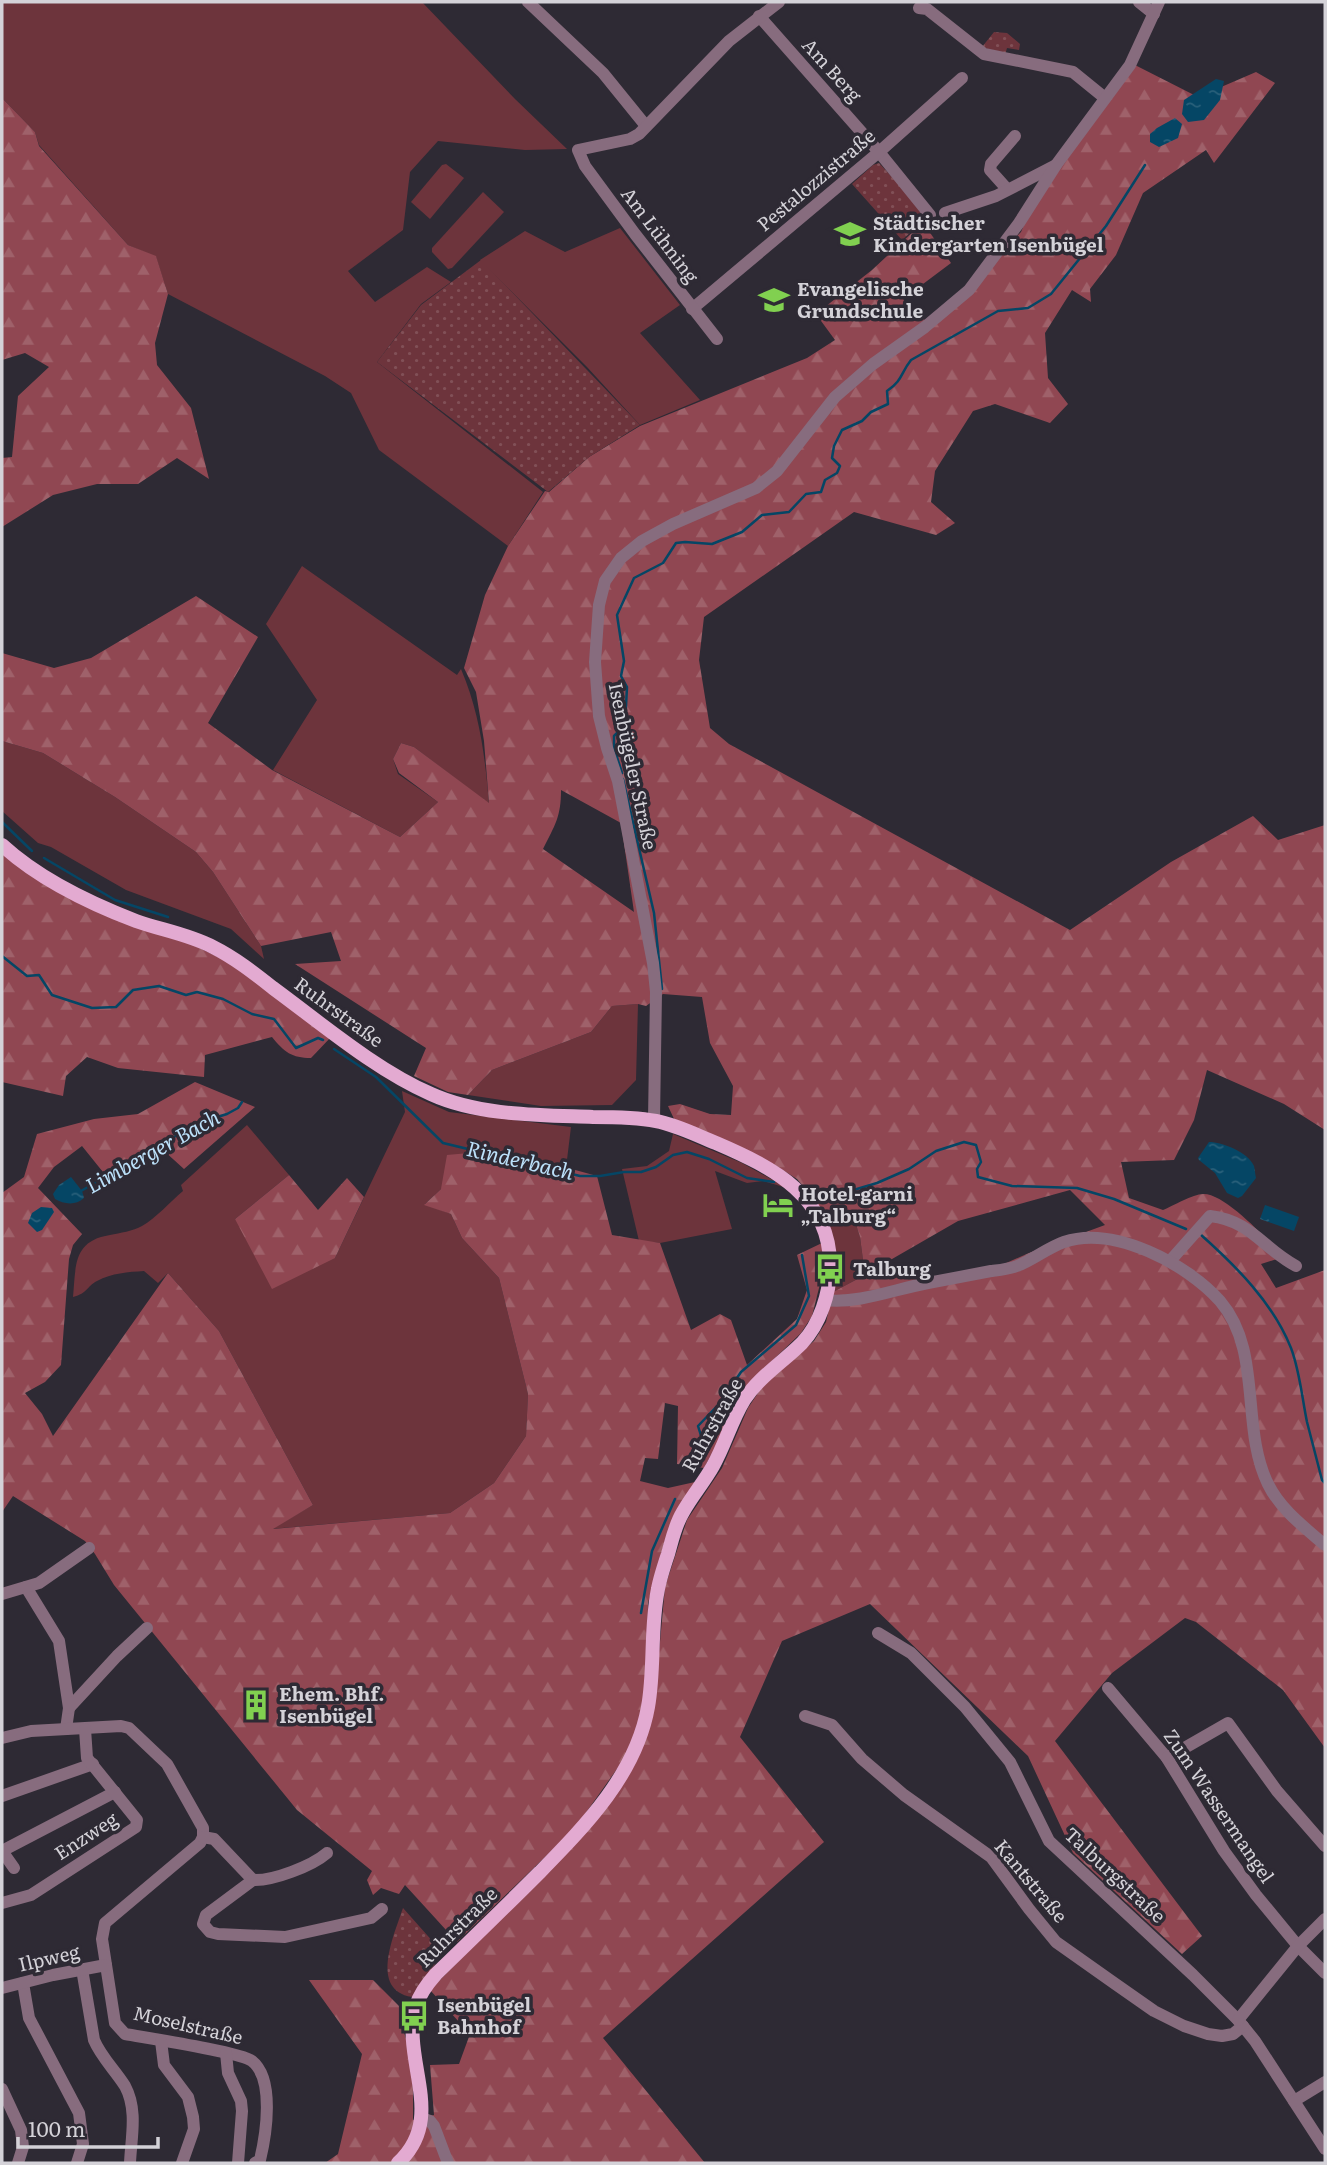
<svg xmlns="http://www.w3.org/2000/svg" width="1327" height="2165" font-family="Literata,serif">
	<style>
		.grass { fill: #6d343c }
		.forest { fill: url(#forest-firs); fill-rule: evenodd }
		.park { fill: url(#park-dots) }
		.water { fill: url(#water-ripples) }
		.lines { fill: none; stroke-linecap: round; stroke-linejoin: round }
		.stream { stroke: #054665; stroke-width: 2.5 }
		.minor { stroke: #876c7e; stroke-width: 12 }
		.major { stroke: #e3aad1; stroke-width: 14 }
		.labels { text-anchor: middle; stroke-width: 7; stroke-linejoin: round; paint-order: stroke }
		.street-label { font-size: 19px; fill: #d4d2d8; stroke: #2e2a34 }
		.poi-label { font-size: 19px; font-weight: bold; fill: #d4d2d8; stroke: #2e2a34; text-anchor: start }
		.water-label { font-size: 21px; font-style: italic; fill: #bce1fa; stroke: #2e2a34 }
	</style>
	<defs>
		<pattern id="forest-firs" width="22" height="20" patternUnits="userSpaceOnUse" patternTransform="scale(1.75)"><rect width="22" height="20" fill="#904752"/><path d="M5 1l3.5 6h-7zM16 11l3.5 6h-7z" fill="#9f616a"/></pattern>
		<pattern id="park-dots" width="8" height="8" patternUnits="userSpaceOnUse" patternTransform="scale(1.75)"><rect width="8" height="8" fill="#6d343c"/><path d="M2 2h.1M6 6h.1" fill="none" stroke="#815057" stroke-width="1.8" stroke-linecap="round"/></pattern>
		<pattern id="water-ripples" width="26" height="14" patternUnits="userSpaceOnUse" patternTransform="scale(1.75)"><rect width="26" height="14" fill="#054665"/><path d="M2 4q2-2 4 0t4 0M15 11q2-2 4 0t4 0" fill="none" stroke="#29607a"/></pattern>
	</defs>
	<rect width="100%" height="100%" fill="#2e2a34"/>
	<g class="grass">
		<path d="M2 2H422L515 99 567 149 525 150 438 141 410 172 403 230 348 271 375 302 427 267 451 282 421 304 377 362 543 492 508 546 379 450 351 393 325 376 168 294 156 257 128 245 39 145 35 132 2 98Z"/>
		<path d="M446 164 464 178 430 219 411 202 442 165Z"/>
		<path d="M483 192 504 212 452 268 448 269 432 252V248Z"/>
		<path d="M620 228 680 305 640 333 700 400 640 425 587 367 480 260 525 231 565 252Z"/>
		<path d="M302 566 457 675 461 669C480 714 485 756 489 804L414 747 401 743 393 759 398 774 438 802 400 837 273 770 317 700 266 624Z"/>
		<path d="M2 741 43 753 115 797 196 852 213 872 261 946 264 959 231 929 126 890 51 847 38 843 2 811Z"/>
		<path d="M638 1004 636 1080 612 1105 541 1106 468 1095 492 1070 591 1032 612 1006Z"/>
		<path d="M402 1091 449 1112 571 1127 566 1168 503 1150 441 1189 425 1204 451 1214 462 1238 499 1278 528 1394 526 1436 494 1483 450 1513 271 1529 313 1505 219 1331 168 1273 158 1283 144 1271C128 1272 112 1273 97 1281 86 1287 88 1293 73 1297 76 1265 73 1241 110 1235 120 1233 133 1231 142 1226 156 1218 170 1202 183 1191L181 1185 247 1125 289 1175 235 1219 335 1258 405 1112Z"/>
		<path d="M673 1134 742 1163 787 1188 763 1181 747 1183 715 1171 732 1229 660 1243 639 1241 622 1169 647 1166 669 1151Z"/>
		<path d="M820 1209 852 1212 860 1237 865 1275 833 1292Z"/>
	</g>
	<g class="forest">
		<path d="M1131 63 1198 97 1256 72 1275 83 1214 163 1206 150 1143 193 1116 255 1090 289 1091 302 1072 290 1045 333 1048 378 1068 404 1050 423 995 404 973 411 935 471 931 502 955 523 936 535 854 512 704 617 699 660 710 728 729 744 1070 930 1171 862 1253 816 1278 840 1325 825V1130L1284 1104 1207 1070 1194 1120 1174 1160 1121 1162 1129 1198 1163 1210C1173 1206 1193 1194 1203 1194 1225 1193 1269 1241 1283 1257L1261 1264 1276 1288 1325 1270V1748L1283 1690 1196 1622 1185 1618 1112 1673 1055 1741 1202 1936 1182 1954 1073 1853 1028 1756 870 1604 782 1641 740 1737 824 1842 603 2038 705 2163H325L338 2154 362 2054 309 1980H373L400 2007C400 2025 404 2030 408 2046 414 2070 413 2096 413 2120L434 2115 430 2065 459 2064 470 2034 430 1990 582 1836 655 1697 665 1587 687 1520 722 1468 748 1408 762 1387 814 1341 826 1322 833 1292 865 1275 860 1237 852 1212 820 1209 810 1194 797 1179 778 1167 675 1121 668 1106 680 1104 710 1114 731 1115 733 1086 710 1043 702 997 663 994 646 1006 638 1004 612 1006 591 1032 492 1070 468 1095 448 1092 414 1076 426 1048 295 964 341 961 331 932 261 946 213 872 196 852 115 797 43 753 2 741V653L54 668 91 658 196 596 258 637 208 723 272 770 400 837 438 802 399 773 393 759 401 743 414 747 489 803 484 741 476 692 464 668 485 595 508 546 545 491 549 492 589 457 640 426 807 358 835 340 816 314 872 270 930 216 924 224 951 263 903 299 930 325 1021 232 1032 206ZM561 790 621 823 634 912 543 849C555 825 561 817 561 790ZM1070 1190 1105 1225 1029 1253 995 1268 922 1278 866 1274 958 1221Z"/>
		<path d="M2 98 35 132 39 146 128 245 156 256 168 294 155 343 157 365 191 408 209 479 177 458 138 484H97L53 495 2 527V458L12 457 18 396 49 367 25 353 2 360Z"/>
		<path d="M2 851 228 962 331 1037 311 1058C292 1058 284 1052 272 1037L205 1055 204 1077 118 1068 87 1057 66 1076 63 1096 2 1082Z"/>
		<path d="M195 1082 255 1107 184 1169 163 1150 111 1182 82 1146 54 1167 38 1188 82 1234 73 1245 69 1259 61 1365 45 1382 25 1393 42 1414 53 1436 168 1273 219 1331 313 1505 273 1529 450 1513 494 1483 526 1436 528 1394 499 1278 462 1238 451 1214 424 1205 441 1189 447 1155 503 1150 597 1176 612 1235 660 1243 691 1330 720 1314 731 1320 747 1365 797 1319 807 1290 797 1255 822 1243 823 1272 812 1316 801 1333 753 1379 704 1468 677 1464 678 1406 665 1403 658 1459 645 1458 640 1481 668 1488 695 1482 665 1540 648 1603 647 1668 642 1709 629 1752 575 1828 457 1942 405 1885 399 1894 381 1888 373 1895 367 1880 372 1871 297 1810 114 1585 95 1554 85 1541 13 1496 2 1512V1193L24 1177 37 1134 94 1119 138 1114Z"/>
		<path d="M289 1175 318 1210 347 1178 364 1197 335 1258 272 1289 235 1219Z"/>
	</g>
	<g class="park">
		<path d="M994 32 1007 33 1020 44 1019 50 1007 48 1005 55 982 47Z"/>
		<path d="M879 163 920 207 921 212 916 221 919 225 902 240 852 184 873 165Z"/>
		<path d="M481 260 640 425 589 457 548 492 377 362 421 305Z"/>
		<path d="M403 1908 443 1953 412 1997C369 1990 394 1935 403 1908Z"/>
	</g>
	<g class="water">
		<path d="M1216 79 1224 81 1220 100 1204 120 1188 122 1182 114 1184 100Z"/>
		<path d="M1175 118 1182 124 1178 138 1159 147 1150 142V134L1157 128Z"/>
		<path d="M1209 1142C1222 1142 1248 1152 1254 1166 1255 1170 1255 1174 1256 1178L1242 1196 1238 1198 1227 1193 1215 1173 1199 1160 1198 1158Z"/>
		<path d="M71 1177 82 1191 84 1198C75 1206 64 1204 55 1199L53 1194 59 1185Z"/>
		<path d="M1265 1205 1299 1217 1294 1231 1260 1219Z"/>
		<path d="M41 1207 52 1208 54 1212 42 1230 37 1232 28 1223 32 1213Z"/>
	</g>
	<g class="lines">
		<g class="stream">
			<path d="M622 773 614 748V736L625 725 627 687 621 676 624 661 617 615 634 578 663 563 676 543 685 542 712 544 742 532 762 515 789 512 806 494 821 492 825 480 837 473 840 466 832 458 834 446 842 430 862 421 871 412 888 404 887 391C903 380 900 374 911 360L998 311 1028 308 1051 294 1106 226 1145 165"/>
			<path d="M623 779 654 913 662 989"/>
			<path d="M2 822 32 851"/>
			<path d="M44 858 115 900 168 917"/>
			<path d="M2 956 27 976 39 975 52 995 92 1008 116 1007 133 990 159 986 186 995 197 992 223 999 252 1014 274 1019 296 1048 318 1038 323 1040"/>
			<path d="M334 1049 376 1077 443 1143 580 1176H600L624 1172H641L656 1167 673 1155 687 1152 709 1159 747 1178 774 1182"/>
			<path d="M81 1191 198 1123 227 1114 238 1108 242 1102"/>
			<path d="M823 1196 830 1197 877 1183 909 1169 936 1151 964 1142 976 1145 981 1162 977 1169 978 1177 1012 1186 1077 1188 1114 1199 1186 1229"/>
			<path d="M1200 1234C1236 1266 1273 1303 1291 1348 1300 1372 1302 1398 1307 1422 1312 1442 1317 1461 1322 1480L1325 1483"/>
			<path d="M692 1458 703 1442 698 1426 720 1403 741 1372 796 1325 809 1296 802 1255"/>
			<path d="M641 1613 652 1551 675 1499"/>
		</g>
		<g class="minor">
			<path d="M528 2 603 73 646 126"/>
			<path d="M1139 2 1154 14"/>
			<path d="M919 8 927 9 984 54 1073 72 1105 98"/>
			<path d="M759 16 879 152 930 215"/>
			<path d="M1007 189 990 170 991 164 1015 136"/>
			<path d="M945 213 996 196 1056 165"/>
			<path d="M692 309 879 152 962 78"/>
			<path d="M717 339 635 234 585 166 578 150 630 139 639 134 729 41 779 2"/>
			<path d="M654 1120 656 992 653 963 618 781 607 748 599 716 595 662 599 605 605 581 621 558 642 541 673 524 756 488 777 471 835 397 873 364 925 327 969 290 1019 223 1056 165 1130 65 1159 2"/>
			<path d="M1170 1261 1210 1216C1252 1221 1262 1248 1296 1266"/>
			<path d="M825 1300C859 1304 895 1289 928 1283 949 1279 970 1275 991 1271 999 1270 1009 1269 1017 1266 1033 1260 1047 1248 1064 1242 1114 1225 1187 1264 1220 1301 1263 1351 1240 1427 1268 1484 1280 1509 1304 1527 1325 1545"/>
			<path d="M26 1587 59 1641 69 1708 66 1729"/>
			<path d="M2 1594 39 1583 89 1548"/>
			<path d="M878 1633 911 1653 965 1707 1010 1762 1049 1841 1193 1975 1238 2020 1255 2041 1325 2149"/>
			<path d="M1108 1688 1167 1758 1224 1851 1256 1895 1298 1946 1325 1973"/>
			<path d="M69 1708 117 1656 147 1628"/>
			<path d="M805 1716 832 1725 862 1759 904 1795 991 1857 1029 1909 1056 1942 1114 1983 1154 2011 1184 2026 1208 2034 1222 2036 1233 2034 1243 2026"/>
			<path d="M2 1738 31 1731 121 1726 129 1728 167 1764 203 1828V1837L200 1843 105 1923 102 1939 115 2023 125 2034C147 2038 240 2052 252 2061 275 2079 266 2135 260 2160L255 2163"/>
			<path d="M1167 1758 1228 1723 1277 1791 1325 1846"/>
			<path d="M2 1796 93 1764"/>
			<path d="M203 1837 214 1839 253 1880"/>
			<path d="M2 1851 115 1792"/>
			<path d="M2 1851 14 1868"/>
			<path d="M327 1853C312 1866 273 1881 253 1880L206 1915 203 1924 210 1932 218 1934 285 1937 371 1918 382 1909"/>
			<path d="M2 1903 31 1895 136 1827 137 1820 87 1758 85 1729"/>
			<path d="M82 1969 94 2040C101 2057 115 2070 125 2086 138 2110 131 2138 130 2163"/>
			<path d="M23 1983 29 2018 79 2113 83 2144 77 2163"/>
			<path d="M2 1988 53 1975 106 1965"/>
			<path d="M1238 2020 1298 1946 1325 1919"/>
			<path d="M161 2041 164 2065 188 2097 193 2117 194 2129 182 2163"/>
			<path d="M226 2053 228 2073 241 2101 242 2111 238 2163"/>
			<path d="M2 2089 21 2130 23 2147 18 2163"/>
			<path d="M1294 2101 1325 2082"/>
			<path d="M421 2118 430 2121 434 2126 448 2163"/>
		</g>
		<path class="major" d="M2 845C39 879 89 903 136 921 161 930 188 934 213 947 235 958 254 973 273 988 322 1024 376 1070 431 1094 479 1116 541 1115 593 1117 614 1117 635 1117 656 1121 677 1125 696 1135 716 1143 772 1167 832 1197 830 1268 830 1293 820 1324 802 1343 783 1362 759 1377 744 1400 731 1421 725 1445 713 1466 704 1482 692 1496 683 1512 675 1525 672 1540 668 1554 664 1566 660 1578 658 1589 650 1628 655 1668 648 1707 636 1774 586 1825 540 1872 506 1906 471 1940 436 1974 427 1984 420 1993 416 2006 400 2060 448 2117 398 2163"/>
	</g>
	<defs>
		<g id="school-bare" transform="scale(2.415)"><path d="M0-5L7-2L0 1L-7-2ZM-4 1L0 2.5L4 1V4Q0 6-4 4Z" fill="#81d050" stroke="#2e2a34" stroke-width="2.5" paint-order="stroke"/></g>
		<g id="hotel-bare" transform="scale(2.415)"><path d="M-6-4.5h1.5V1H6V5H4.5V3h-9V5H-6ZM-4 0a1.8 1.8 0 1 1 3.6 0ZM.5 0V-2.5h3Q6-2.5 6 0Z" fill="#81d050" stroke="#2e2a34" stroke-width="2.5" paint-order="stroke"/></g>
		<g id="bus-bare" transform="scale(2.415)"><path d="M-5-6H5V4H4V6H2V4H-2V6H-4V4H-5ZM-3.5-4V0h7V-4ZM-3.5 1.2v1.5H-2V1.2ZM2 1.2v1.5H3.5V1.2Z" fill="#81d050" stroke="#2e2a34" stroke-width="2.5" paint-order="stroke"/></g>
		<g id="building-bare" transform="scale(2.415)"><path d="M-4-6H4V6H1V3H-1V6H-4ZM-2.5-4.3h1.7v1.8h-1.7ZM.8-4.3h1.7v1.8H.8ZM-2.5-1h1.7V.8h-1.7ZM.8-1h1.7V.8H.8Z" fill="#81d050" stroke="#2e2a34" stroke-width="2.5" paint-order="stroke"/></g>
	</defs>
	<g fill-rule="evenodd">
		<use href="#school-bare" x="850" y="234"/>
		<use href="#school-bare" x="774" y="300"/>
		<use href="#hotel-bare" x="778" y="1205"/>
		<use href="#bus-bare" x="830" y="1269"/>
		<use href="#building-bare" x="256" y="1705"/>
		<use href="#bus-bare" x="414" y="2016"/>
	</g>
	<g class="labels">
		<g class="street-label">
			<text transform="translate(832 70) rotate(48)" y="7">Am Berg</text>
			<text transform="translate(816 180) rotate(-40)" y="7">Pestalozzistraße</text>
			<text transform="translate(660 235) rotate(53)" y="7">Am Lühning</text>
			<text transform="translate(633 766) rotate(78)" y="7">Isenbügeler Straße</text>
			<text transform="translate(339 1012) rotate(36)" y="7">Ruhrstraße</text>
			<text transform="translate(712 1425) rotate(-61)" y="7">Ruhrstraße</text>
			<text transform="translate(1219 1806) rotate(56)" y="7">Zum Wassermangel</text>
			<text transform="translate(86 1836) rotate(-33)" y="7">Enzweg</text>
			<text transform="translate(1115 1875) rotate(43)" y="7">Talburgstraße</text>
			<text transform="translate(1031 1881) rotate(50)" y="7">Kantstraße</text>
			<text transform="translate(457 1927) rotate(-45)" y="7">Ruhrstraße</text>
			<text transform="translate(49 1958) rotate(-13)" y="7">Ilpweg</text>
			<text transform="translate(188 2025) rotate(13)" y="7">Moselstraße</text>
		</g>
		<g class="poi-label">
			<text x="873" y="230">Städtischer<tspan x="873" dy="22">Kindergarten Isenbügel</tspan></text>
			<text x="797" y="296">Evangelische<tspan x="797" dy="22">Grundschule</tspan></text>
			<text x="801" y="1201">Hotel-garni<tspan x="801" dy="22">„Talburg“</tspan></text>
			<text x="853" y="1276">Talburg</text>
			<text x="279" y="1701">Ehem. Bhf.<tspan x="279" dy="22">Isenbügel</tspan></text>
			<text x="437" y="2012">Isenbügel<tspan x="437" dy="22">Bahnhof</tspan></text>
		</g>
		<g class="water-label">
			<text transform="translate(153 1152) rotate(-29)" y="7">Limberger Bach</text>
			<text transform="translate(520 1161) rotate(13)" y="7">Rinderbach</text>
		</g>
	</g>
	<rect width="1327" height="2165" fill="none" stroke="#d4d2d8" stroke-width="7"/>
	<path d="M18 2137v10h140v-10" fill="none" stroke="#d4d2d8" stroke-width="3.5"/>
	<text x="28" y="2137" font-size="21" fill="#d4d2d8" stroke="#2e2a34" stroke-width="5" paint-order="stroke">100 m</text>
</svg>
